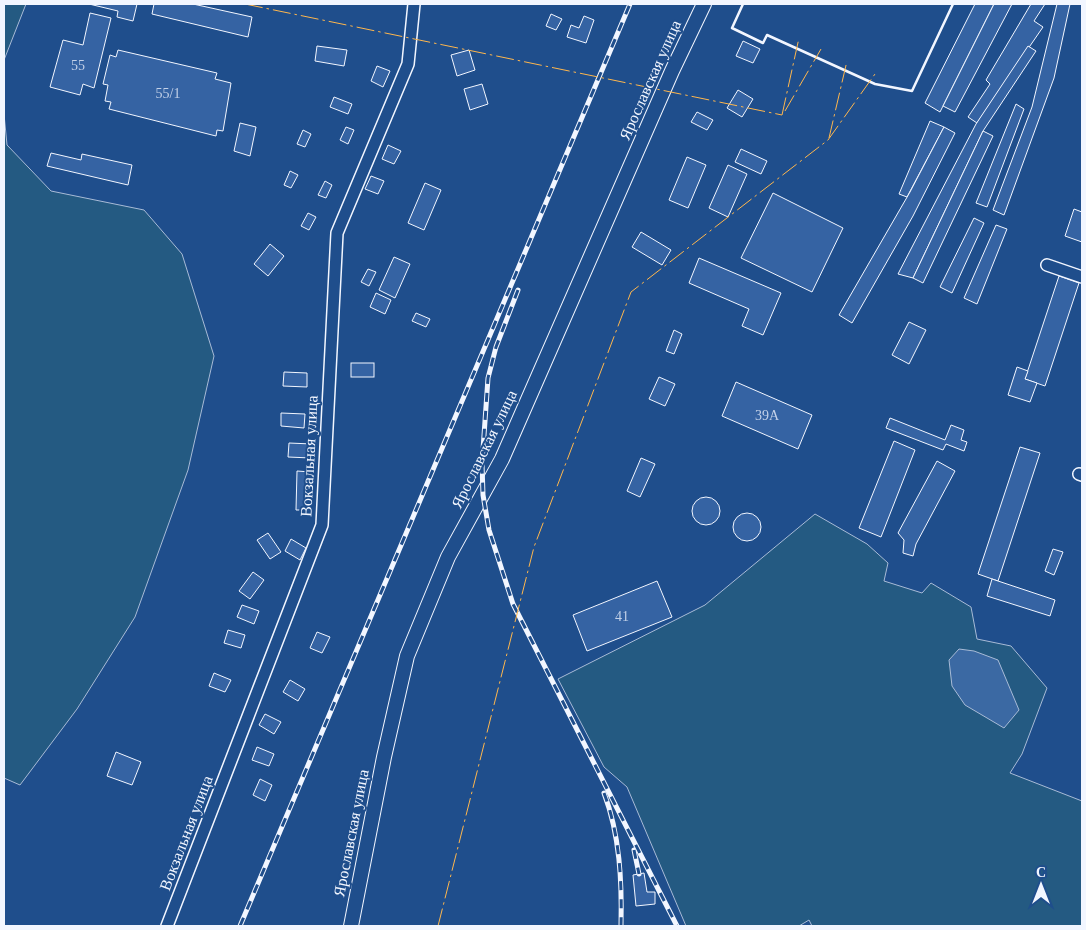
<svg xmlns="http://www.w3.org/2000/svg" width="1086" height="930" viewBox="0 0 1086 930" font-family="Georgia,serif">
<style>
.green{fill:#245a82;stroke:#a8bbd7}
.water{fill:#3b69a3;stroke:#a8bbd7}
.building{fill:#3563a3;stroke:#f2f6ff}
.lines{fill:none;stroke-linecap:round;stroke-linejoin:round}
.minor-casing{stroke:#f2f6ff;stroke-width:14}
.major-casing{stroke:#f2f6ff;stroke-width:16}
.minor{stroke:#1f4e8c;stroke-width:11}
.major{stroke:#1f4e8c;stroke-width:14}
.rail-casing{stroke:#f2f6ff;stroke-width:5}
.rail{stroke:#1f4e8c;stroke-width:3;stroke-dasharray:9;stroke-linecap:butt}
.wall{stroke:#f2f6ff;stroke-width:2.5}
.power{stroke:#ffb74d;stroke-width:1;stroke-dasharray:18 4 2.5 4;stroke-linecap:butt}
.labels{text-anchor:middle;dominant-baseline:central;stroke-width:4;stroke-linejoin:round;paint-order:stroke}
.number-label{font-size:14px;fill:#c3d1e8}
.street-label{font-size:16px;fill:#f2f6ff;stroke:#1f4e8c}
</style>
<rect width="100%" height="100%" fill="#1f4e8c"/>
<g class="green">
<polygon points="4,4 26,4 4,60"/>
<polygon points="4,114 7,145 51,191 144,210 182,254 214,356 188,470 135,617 77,709 20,785 4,778"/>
<polygon points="815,514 867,544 888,563 884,581 922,593 931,583 971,607 977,639 1011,646 1047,688 1022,754 1010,773 1082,801 1082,926 812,926 809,920 799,926 686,926 627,787 604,767 558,679 705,605"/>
</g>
<polygon class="water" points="959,649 974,651 998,660 1019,710 1004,728 965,705 952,686 949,660"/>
<g class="building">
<polygon points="89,4 137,4 133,21 117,17 118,11"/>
<polygon points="154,4 193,4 252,17 248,37 152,14"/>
<polygon points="975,4 994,4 940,112 925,103"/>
<polygon points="994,4 1012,4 955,112 943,106"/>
<polygon points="1031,4 1045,4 1034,21 1043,27 977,123 968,117 990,84 986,80"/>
<polygon points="1057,4 1070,4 1054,78 1004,215 993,210 1032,107"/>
<polygon points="90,13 111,18 94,88 83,84 80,95 50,87 63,40 83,45"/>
<polygon points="551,14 562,19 556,30 546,26"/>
<polygon points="584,16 594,20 586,43 567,37 571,25 579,28"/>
<polygon points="743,41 760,49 753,63 736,56"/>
<polygon points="317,46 347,50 344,66 315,61"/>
<polygon points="1028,46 1036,51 983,131 913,278 898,274 976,124"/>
<polygon points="118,50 217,73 215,79 231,83 223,131 217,130 216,136 109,109 111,102 105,101 108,85 103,84 110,55 116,57"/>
<polygon points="469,50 475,70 457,76 451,55"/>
<polygon points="377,66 390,71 383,87 371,81"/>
<polygon points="482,84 488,104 470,110 464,89"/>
<polygon points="738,90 753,99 742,117 727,108"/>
<polygon points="334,97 352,104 348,114 330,107"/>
<polygon points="1016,104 1024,109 987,207 976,203"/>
<polygon points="697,112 713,120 707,130 691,122"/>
<polygon points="930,121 944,127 907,197 899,194"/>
<polygon points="240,123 256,127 250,156 234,151"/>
<polygon points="346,127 354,130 348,144 340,140"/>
<polygon points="944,127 955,133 913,216 852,323 839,315 910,192"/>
<polygon points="303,130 311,134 305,147 297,144"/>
<polygon points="983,131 993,136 923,283 913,278"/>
<polygon points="388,145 401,151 394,164 382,159"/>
<polygon points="741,149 767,161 761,174 735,162"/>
<polygon points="51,153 81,160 82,154 132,165 128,185 47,166"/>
<polygon points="687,157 706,165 688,208 669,200"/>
<polygon points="728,165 747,174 728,217 709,208"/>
<polygon points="290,171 298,175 291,188 284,185"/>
<polygon points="371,176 384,181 378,194 365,189"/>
<polygon points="325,181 332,185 326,198 318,195"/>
<polygon points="425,183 441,190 424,230 408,223"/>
<polygon points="773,193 843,228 812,292 741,258"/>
<polygon points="1074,209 1082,212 1082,242 1065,236"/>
<polygon points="308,213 316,217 309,230 301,226"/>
<polygon points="974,218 984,223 952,293 940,287"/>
<polygon points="996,225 1007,229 977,304 964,298"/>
<polygon points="641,232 671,250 662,265 632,247"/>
<polygon points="270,244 284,256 268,276 254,264"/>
<polygon points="394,257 410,264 395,298 379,290"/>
<polygon points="699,258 781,293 763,335 742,326 749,309 689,283"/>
<polygon points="368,269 376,272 369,286 361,282"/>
<polygon points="1059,276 1079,283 1045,386 1025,379"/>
<polygon points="376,293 391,300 385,314 370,307"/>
<polygon points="416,313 430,319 426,327 412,321"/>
<polygon points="909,322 926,330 909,364 892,355"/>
<polygon points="674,330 682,334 674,354 666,351"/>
<rect x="351" y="363" width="23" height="14"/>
<polygon points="1017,367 1028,371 1025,379 1037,383 1030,402 1008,395"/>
<polygon points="284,372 307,373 307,387 283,386"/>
<polygon points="659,377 675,384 665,406 649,399"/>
<polygon points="736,382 812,415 798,449 722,416"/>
<polygon points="281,413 305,414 304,428 281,426"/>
<polygon points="890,418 945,440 951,425 964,430 961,440 967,442 964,451 946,444 943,450 886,428"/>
<polygon points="894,441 915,450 881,537 859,528"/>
<polygon points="289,443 312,444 311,458 288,457"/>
<polygon points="1020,447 1040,453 998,581 978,574"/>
<polygon points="641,458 655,464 640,497 627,491"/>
<polygon points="937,461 955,471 916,544 913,556 903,553 904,540 898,533"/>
<polygon points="297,471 311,472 310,510 296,510"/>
<circle cx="706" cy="511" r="14"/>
<circle cx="747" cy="527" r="14"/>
<polygon points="268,533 281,552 270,559 257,540"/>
<polygon points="291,539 306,548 300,560 285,551"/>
<polygon points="1053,549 1063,552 1054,575 1045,571"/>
<polygon points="253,572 264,580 250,599 239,591"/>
<polygon points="992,579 1055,600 1050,616 987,596"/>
<polygon points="657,581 672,617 587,651 573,615"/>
<polygon points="242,605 259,611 254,624 237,617"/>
<polygon points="228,630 245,635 241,648 224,643"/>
<polygon points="317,632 330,637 322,653 310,648"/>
<polygon points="214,673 231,680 225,692 209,686"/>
<polygon points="290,680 305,689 298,701 283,692"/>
<polygon points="265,714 281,722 274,734 259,725"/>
<polygon points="257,747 274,754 269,766 252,760"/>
<polygon points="116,752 141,762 132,785 107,776"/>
<polygon points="260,779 272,785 265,801 253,795"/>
<polygon points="644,873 647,892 655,892 655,904 636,906 633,875"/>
</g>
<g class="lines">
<g class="minor-casing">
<g id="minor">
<polyline points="1047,265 1082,277"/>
<polyline points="1079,474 1082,475"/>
<polyline points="167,926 322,525 337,233 408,64 414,4"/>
</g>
</g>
<g class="major-casing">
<polyline id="major" points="351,926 384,757 407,656 448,557 502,459 672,71 704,4"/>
</g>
<use href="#minor" class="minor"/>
<use href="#major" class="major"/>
<g class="rail-casing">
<g id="rail">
<polyline points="518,290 496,347 488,378 482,464 483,495 489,530 513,604 677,926"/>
<path d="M604 793C620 835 622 882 621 926"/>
<polyline points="634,850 639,874"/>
<polyline points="240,926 630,4"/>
</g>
</g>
<use href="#rail" class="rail"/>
<polyline class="wall" points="743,4 732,28 763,43 767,35 875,84 912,91 953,4"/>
<g class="power">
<polyline points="245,4 782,115"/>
<polyline points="785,111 821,49"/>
<polyline points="782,115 799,38"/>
<polyline points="829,138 847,61"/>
<polyline points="438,926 534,547 631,292 828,140 875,74"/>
</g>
</g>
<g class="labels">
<g class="number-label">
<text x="78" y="65">55</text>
<text x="168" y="93">55/1</text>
<text x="767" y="415">39А</text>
<text x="622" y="616">41</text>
</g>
<g class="street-label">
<text transform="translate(650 80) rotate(-66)">Ярославская улица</text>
<text transform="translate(484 449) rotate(-64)">Ярославская улица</text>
<text transform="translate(309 456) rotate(-87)">Вокзальная улица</text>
<text transform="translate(186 833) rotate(-69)">Вокзальная улица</text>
<text transform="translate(351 833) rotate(-79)">Ярославская улица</text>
</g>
</g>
<rect width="1086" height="930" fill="none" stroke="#f2f6ff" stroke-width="10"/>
<g transform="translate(1041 885)" stroke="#1f4e8c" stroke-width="4" paint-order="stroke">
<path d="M0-4L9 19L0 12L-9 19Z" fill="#f2f6ff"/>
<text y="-8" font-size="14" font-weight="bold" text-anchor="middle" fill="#f2f6ff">С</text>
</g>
</svg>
